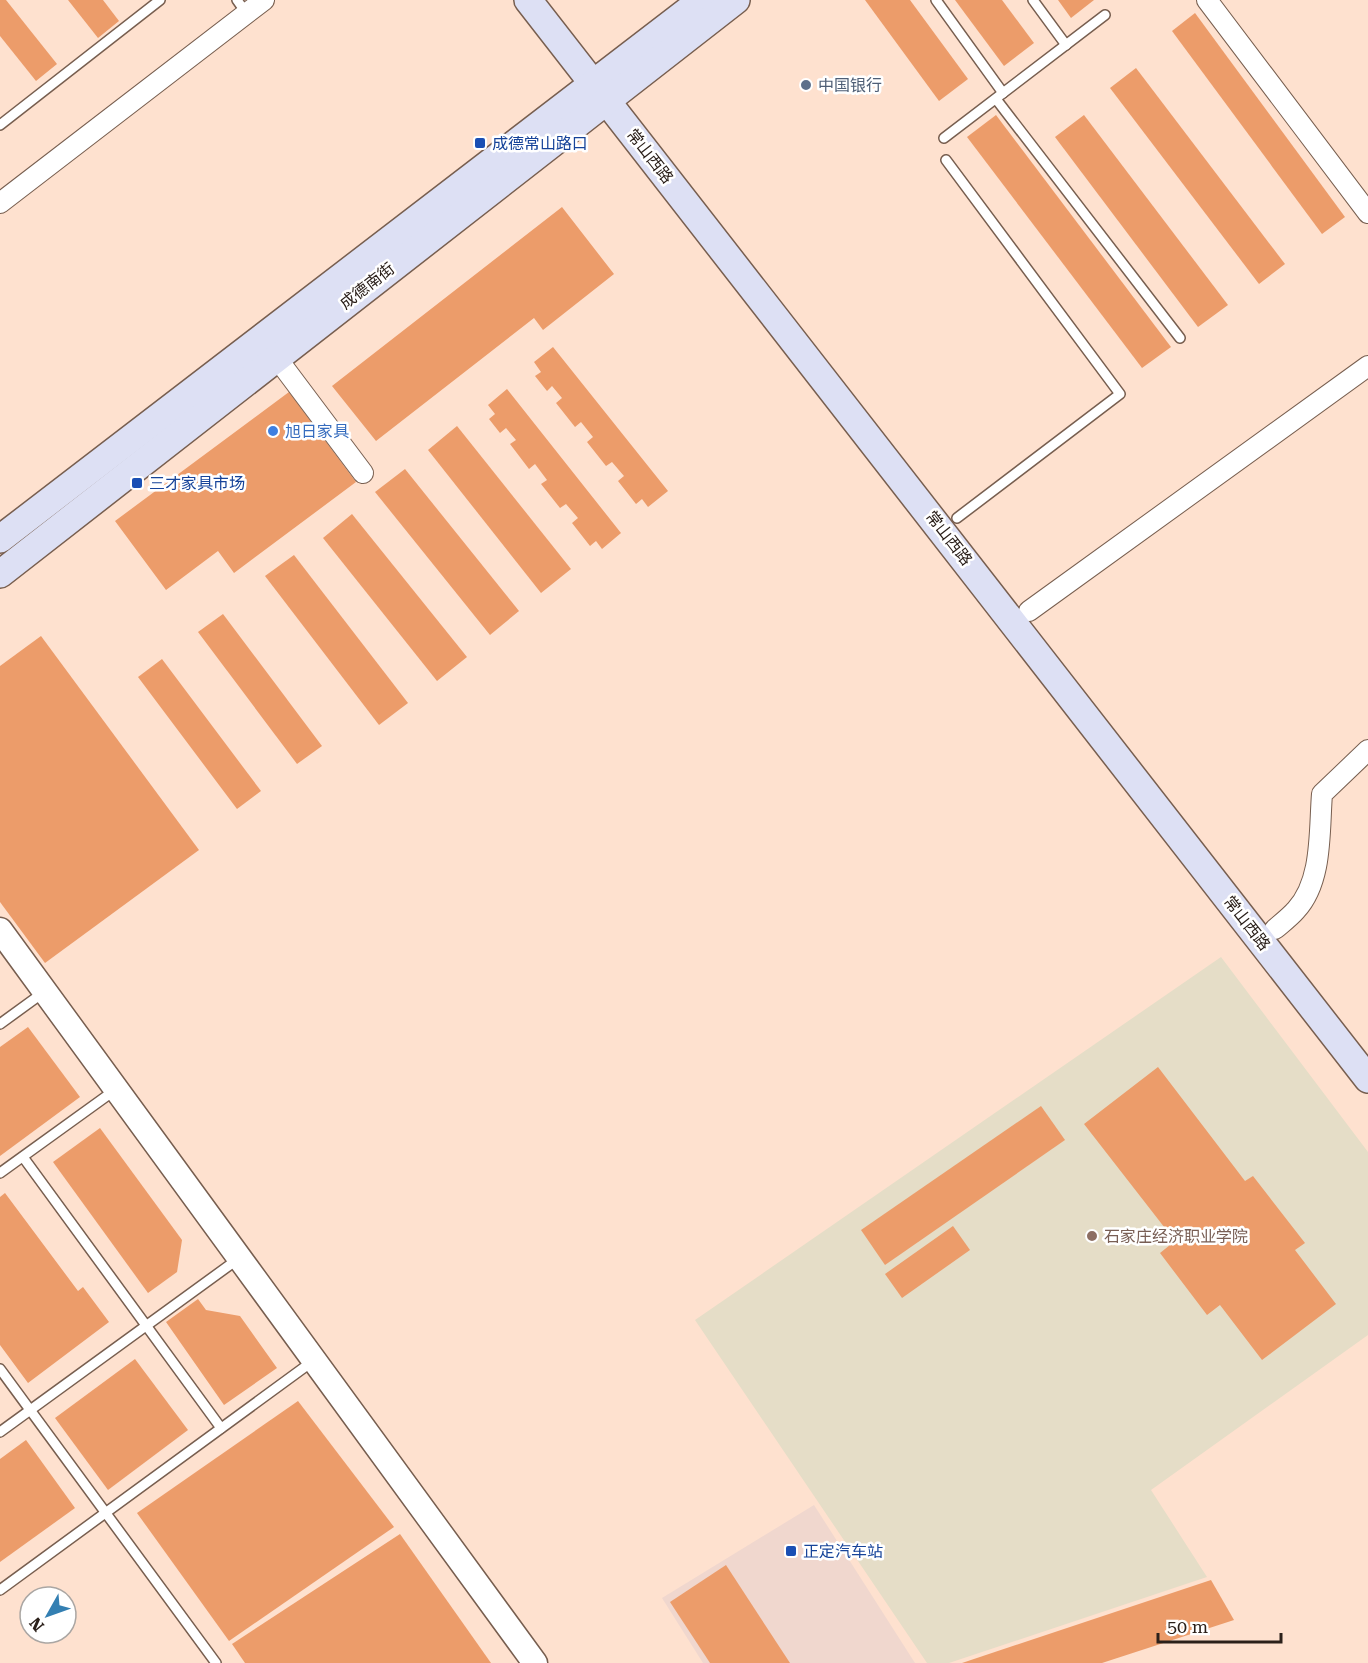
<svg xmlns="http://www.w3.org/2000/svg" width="1368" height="1663" viewBox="0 0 1368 1663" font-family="'Roboto Serif','Noto Sans SC',serif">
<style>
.commercial{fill:#f0d7ce}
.education{fill:#e5ddc7}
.building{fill:#ec9c6a}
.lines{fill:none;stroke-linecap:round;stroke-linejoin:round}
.service-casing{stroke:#775e4f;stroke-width:12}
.minor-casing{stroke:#775e4f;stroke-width:22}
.tertiary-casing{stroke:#775e4f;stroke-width:27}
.secondary-casing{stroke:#775e4f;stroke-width:30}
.service{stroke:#fff;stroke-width:9}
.minor{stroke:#fff;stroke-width:20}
.tertiary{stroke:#fff;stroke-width:24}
.secondary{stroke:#dde0f4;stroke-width:27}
.service-dot{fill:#5c6f8a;stroke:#fff;stroke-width:2}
.transit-dot{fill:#1a4fb4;stroke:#fff;stroke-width:2}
.shop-dot{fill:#3f7fe0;stroke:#fff;stroke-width:2}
.education-dot{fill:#8d6e63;stroke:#fff;stroke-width:2}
.labels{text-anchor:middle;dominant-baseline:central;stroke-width:5;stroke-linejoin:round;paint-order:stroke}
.service-label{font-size:16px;fill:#4e5e75;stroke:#fff;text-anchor:start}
.transit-label{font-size:16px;fill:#164399;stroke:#fff;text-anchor:start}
.street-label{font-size:16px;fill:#2b201a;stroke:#fff}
.shop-label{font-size:16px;fill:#366cbe;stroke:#fff;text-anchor:start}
.education-label{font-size:16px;fill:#785e54;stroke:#fff;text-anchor:start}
</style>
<rect width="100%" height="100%" fill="#fee1cf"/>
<polygon class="commercial" points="814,1505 915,1663 703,1663 662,1598"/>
<polygon class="education" points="1221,957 1368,1152 1368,1335 1151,1490 1207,1577 949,1663 927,1663 695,1320"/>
<g class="building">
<polygon points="0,0 6,0 57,64 36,81 0,36"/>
<polygon points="68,0 103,0 119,21 98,38"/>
<polygon points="865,0 910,0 968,79 939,101"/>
<polygon points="955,0 1002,0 1034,43 1004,66"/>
<polygon points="1058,0 1094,0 1071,18"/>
<polygon points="1195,13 1345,217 1322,234 1172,31"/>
<polygon points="1136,68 1285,264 1259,284 1110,88"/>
<polygon points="996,115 1171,347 1142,368 967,137"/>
<polygon points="1084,115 1228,305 1198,327 1055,137"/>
<polygon points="562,207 614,274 543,330 534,318 376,441 332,386"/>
<polygon points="553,347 668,491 648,507 642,499 636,504 618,481 624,476 612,462 606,466 587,442 593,437 581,422 575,427 556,403 562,398 552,386 547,391 535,376 541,372 534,362"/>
<polygon points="507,389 621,533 602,549 596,541 590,546 572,523 578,518 566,504 560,508 541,484 547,480 535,464 529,469 510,444 516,440 506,428 500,433 489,419 495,414 488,405"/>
<polygon points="289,392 356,482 234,573 218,551 166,590 115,521"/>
<polygon points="457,426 571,569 541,593 428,450"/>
<polygon points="405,469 519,611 490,635 375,492"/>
<polygon points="352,514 467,657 437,681 323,538"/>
<polygon points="294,555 408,703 379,725 265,576"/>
<polygon points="223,614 322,746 297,764 198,632"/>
<polygon points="41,636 199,850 45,963 0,902 0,666"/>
<polygon points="162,659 261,791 237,809 138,677"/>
<polygon points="28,1027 80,1097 0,1156 0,1047"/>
<polygon points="1158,1067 1245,1181 1253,1176 1305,1243 1295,1250 1336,1304 1262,1360 1220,1305 1207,1315 1160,1253 1175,1241 1084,1124"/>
<polygon points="1041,1106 1065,1140 885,1265 861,1230"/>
<polygon points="100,1128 182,1240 177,1272 148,1293 53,1162"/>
<polygon points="5,1193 78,1291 83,1287 109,1322 28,1383 0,1345 0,1197"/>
<polygon points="953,1226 970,1250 902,1298 885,1274"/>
<polygon points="198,1299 206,1310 240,1316 277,1368 224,1405 166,1322"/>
<polygon points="135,1359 188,1430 108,1490 55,1418"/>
<polygon points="298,1401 394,1527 229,1641 137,1513"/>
<polygon points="26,1440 75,1508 0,1562 0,1459"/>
<polygon points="400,1534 491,1663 245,1663 232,1644"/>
<polygon points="726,1565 790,1663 710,1663 670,1602"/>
<polygon points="1211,1580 1234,1620 1102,1663 962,1663"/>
</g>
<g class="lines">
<g class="service-casing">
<g id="service">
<polyline points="237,0 247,14"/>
<polyline points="936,0 1003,93"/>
<polyline points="1033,0 1066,45"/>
<polyline points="996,99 1180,338"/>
<polyline points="0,125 160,0"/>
<polyline points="944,138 1105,15"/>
<polyline points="946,160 1120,394 957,518"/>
<polyline points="0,1024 44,992"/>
<polyline points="23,1157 221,1428"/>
<polyline points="0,1173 115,1090"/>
<polyline points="0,1369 216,1663"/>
<polyline points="0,1432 238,1259"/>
<polyline points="0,1590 313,1361"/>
</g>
</g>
<g class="minor-casing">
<g id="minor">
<polyline points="1207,0 1368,213"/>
<polyline points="0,203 264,0"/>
<polyline points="276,357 363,473"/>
<polyline points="1029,611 1368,366"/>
<path d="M1275 929C1282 923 1290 917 1296 910 1323 881 1319 830 1322 794L1368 750"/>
</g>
</g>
<g class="tertiary-casing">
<polyline id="tertiary" points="0,930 535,1663"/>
</g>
<g class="secondary-casing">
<g id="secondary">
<polyline points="528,0 1368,1079"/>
<polyline points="0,539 702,0"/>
<polyline points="0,574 736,0"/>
</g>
</g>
<use href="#service" class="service"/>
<use href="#minor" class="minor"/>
<use href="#tertiary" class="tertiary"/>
<use href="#secondary" class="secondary"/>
</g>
<circle class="service-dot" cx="806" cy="85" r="6"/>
<g class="transit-dot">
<rect x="474" y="137" width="12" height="12" rx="3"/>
<rect x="131" y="477" width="12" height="12" rx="3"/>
<rect x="785" y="1545" width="12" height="12" rx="3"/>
</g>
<circle class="shop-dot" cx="273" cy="431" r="6"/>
<circle class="education-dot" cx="1092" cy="1236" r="6"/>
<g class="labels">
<g class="service-label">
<text x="818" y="85">中国银行</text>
</g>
<g class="transit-label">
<text x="492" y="143">成德常山路口</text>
<text x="149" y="483">三才家具市场</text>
<text x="803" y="1551">正定汽车站</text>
</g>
<g class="street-label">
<text transform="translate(650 156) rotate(52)">常山西路</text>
<text transform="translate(367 286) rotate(-38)">成德南街</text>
<text transform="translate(949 538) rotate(52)">常山西路</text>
<text transform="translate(1247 923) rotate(52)">常山西路</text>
</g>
<g class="shop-label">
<text x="285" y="431">旭日家具</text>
</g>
<g class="education-label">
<text x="1104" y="1236">石家庄经济职业学院</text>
</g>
</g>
<g transform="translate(48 1615) rotate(230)"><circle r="28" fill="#ffffff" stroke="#aaa6a3" stroke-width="1.5"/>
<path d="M0-4.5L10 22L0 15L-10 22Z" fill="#337fb2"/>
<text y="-9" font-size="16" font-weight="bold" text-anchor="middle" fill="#2b201a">N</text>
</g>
<path d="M1158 1633v9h123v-9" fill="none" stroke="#2b201a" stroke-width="3"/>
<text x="1167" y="1633" font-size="18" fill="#2b201a" stroke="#ffffff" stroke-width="4.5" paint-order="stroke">50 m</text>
</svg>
